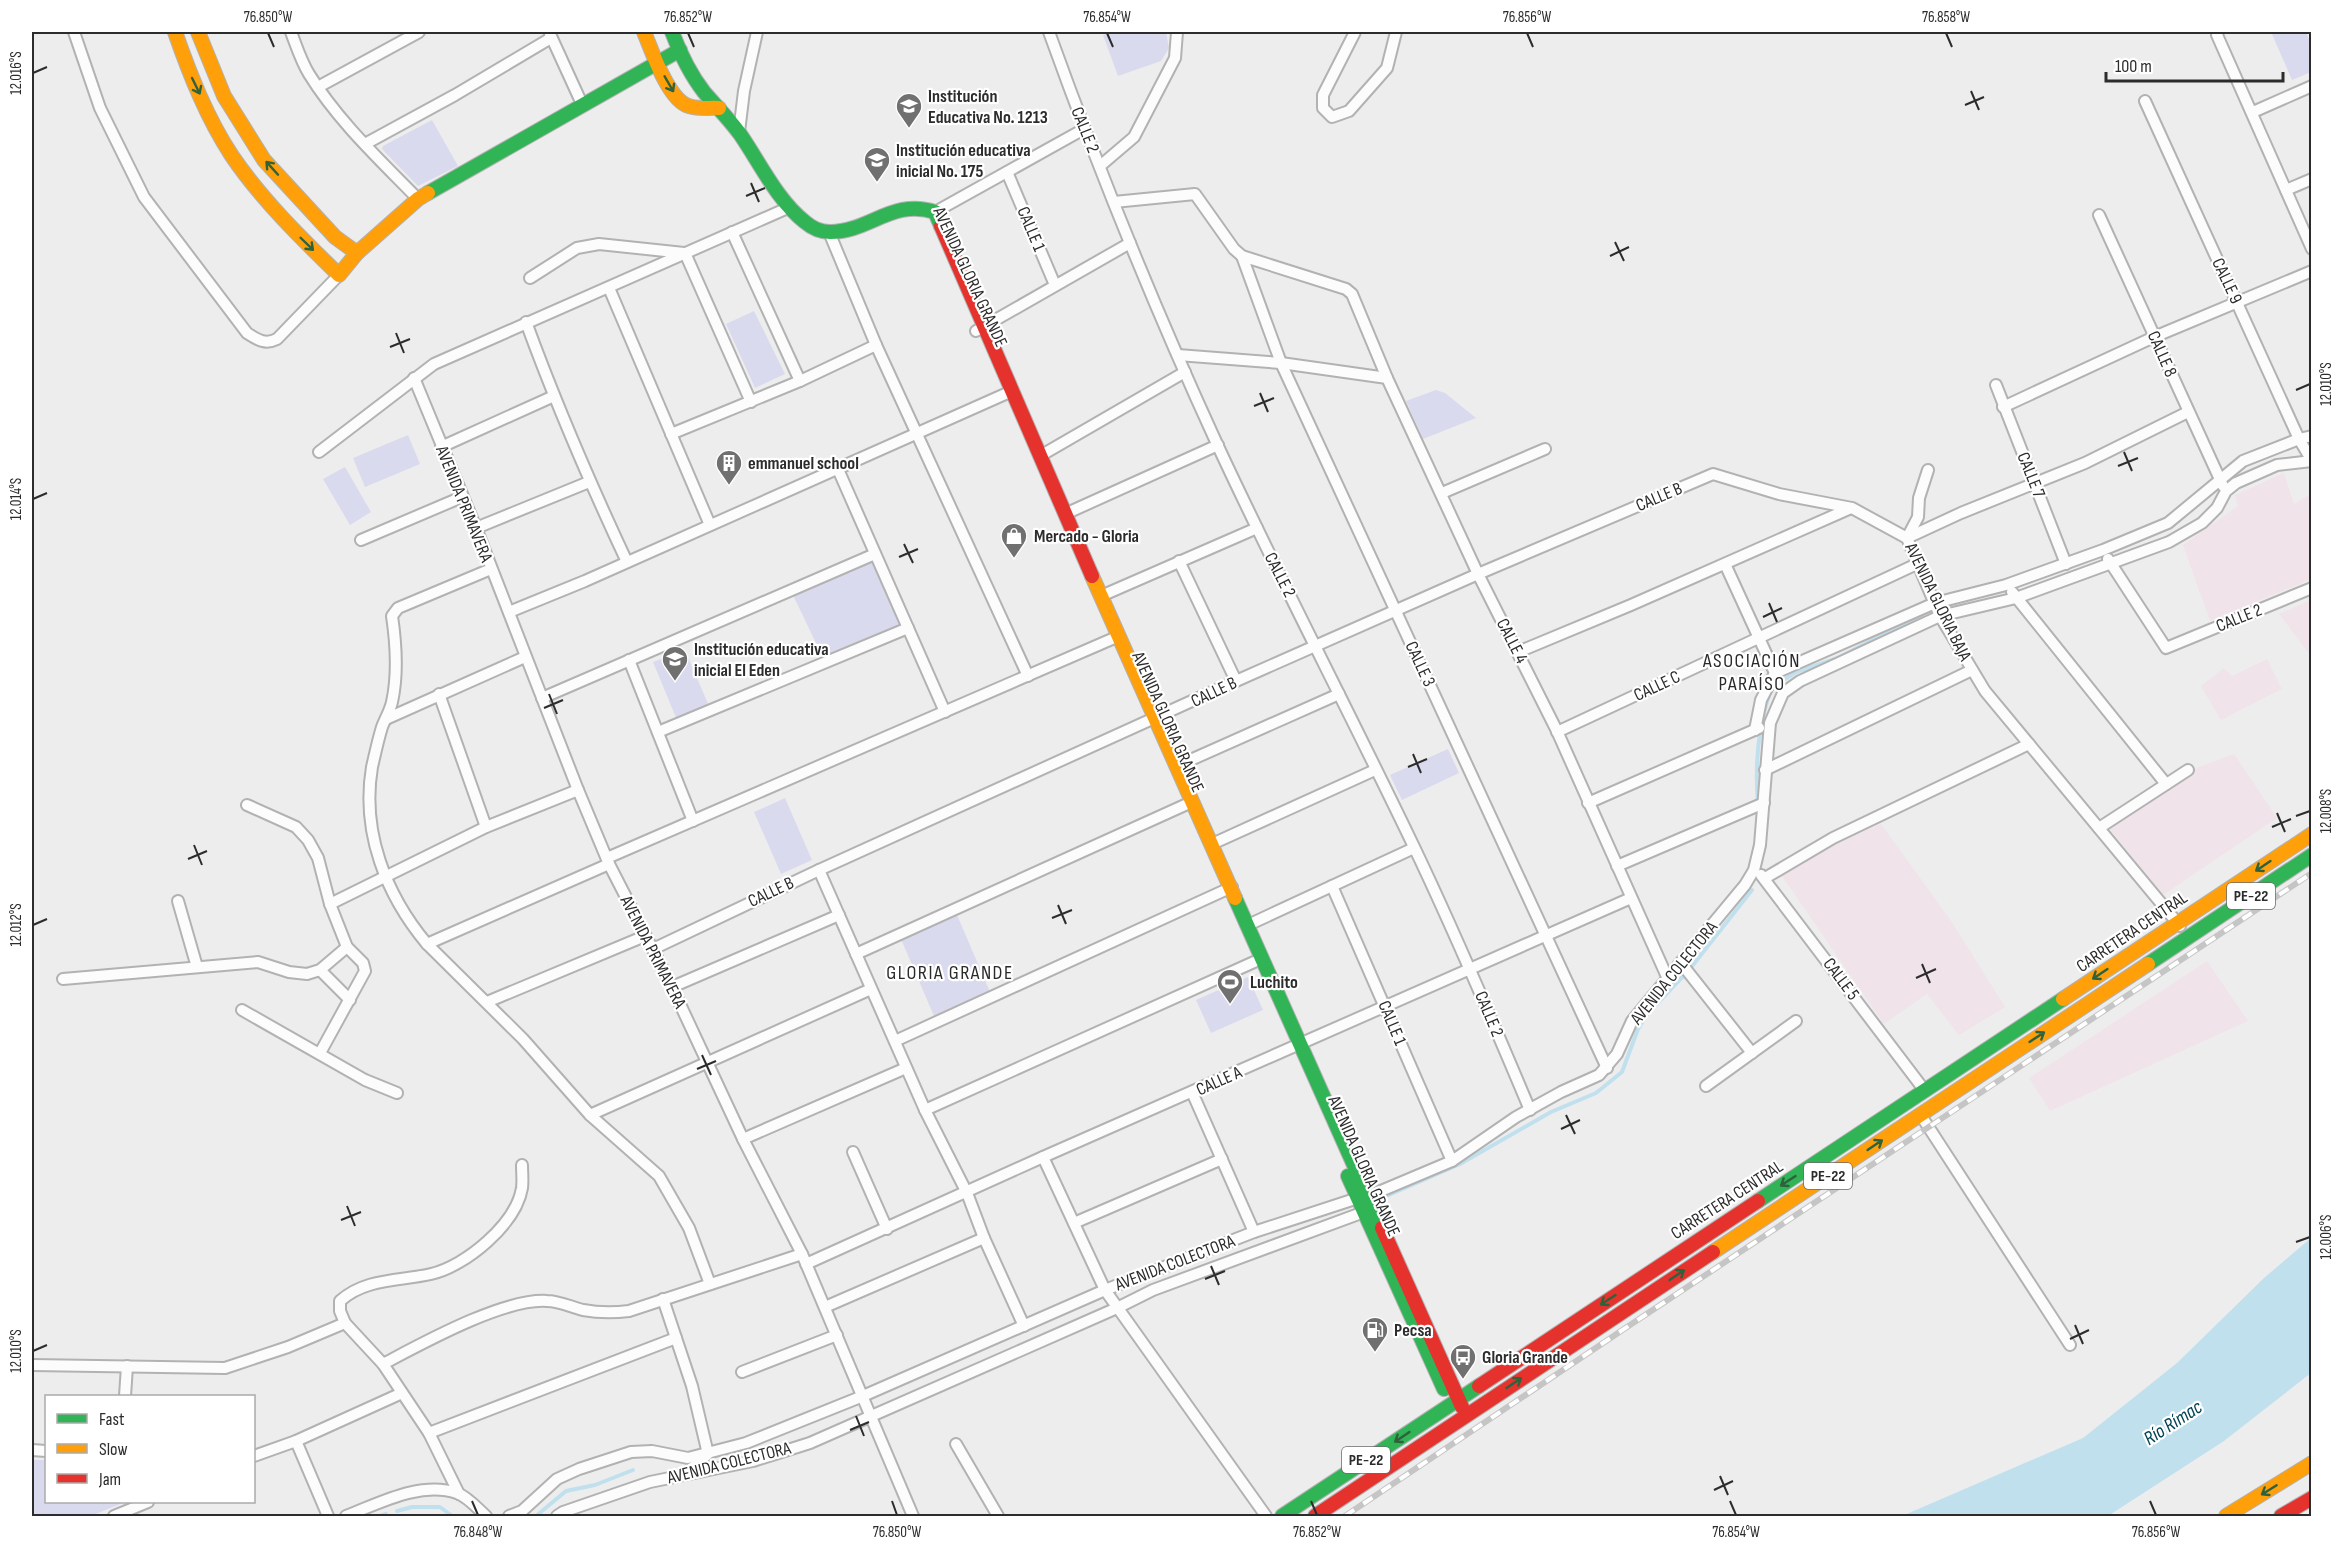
<svg xmlns="http://www.w3.org/2000/svg" width="2343" height="1548" viewBox="0 0 2343 1548" font-family="'Sofia Sans Condensed',sans-serif">
<style>
.industrial{fill:#f0e3ea}
.green{fill:#dadaee}
.water{fill:#c1e0ee}
.lines{fill:none;stroke-linecap:round;stroke-linejoin:round}
.stream{stroke:#c1e0ee;stroke-width:4}
.street-casing{stroke:#b2b2b3;stroke-width:14}
.fast-casing{stroke:#b2b2b3;stroke-width:16}
.slow-casing{stroke:#b2b2b3;stroke-width:16}
.jam-casing{stroke:#b2b2b3;stroke-width:16}
.street{stroke:#fcfcfc;stroke-width:10}
.fast{stroke:#30b455;stroke-width:14}
.slow{stroke:#ff9f0a;stroke-width:14}
.jam{stroke:#e5322d;stroke-width:14}
.rail-casing{stroke:#c5c5c5;stroke-width:6}
.rail{stroke:#fff;stroke-width:4;stroke-dasharray:11;stroke-linecap:butt}
.oneway{stroke:#2e623d}
.ticks{fill:none;stroke:#2c2c2d;stroke-width:2}
.labels{text-anchor:middle;dominant-baseline:central;stroke-width:4.5;stroke-linejoin:round;paint-order:stroke}
.shield{fill:#fff;stroke:#6b6b6c;stroke-width:1.5}
.shield-label{font-size:16px;font-weight:bold;fill:#2c2c2d}
.poi-label{font-size:18px;font-weight:bold;fill:#2c2c2d;stroke:#fff;text-anchor:start}
.street-label{font-size:18px;fill:#2c2c2d;stroke:#fff}
.neighbourhood-label{font-size:20px;letter-spacing:1.5px;fill:#2a2a2b;stroke:#fff}
.water-label{font-size:20px;font-style:italic;fill:#024356;stroke:#fff}
.neatline{fill:none;stroke:#2c2c2d;stroke-width:2}
.ticks-label{font-size:15px;text-anchor:middle;fill:#2c2c2d}
</style>
<rect width="100%" height="100%" fill="#ededee"/>
<g class="industrial">
<polygon points="2284,473 2294,504 2311,494 2311,579 2210,621 2183,545 2238,506 2235,495"/>
<polygon points="2311,600 2311,656 2279,614"/>
<polygon points="2267,659 2282,689 2221,720 2201,686 2224,668 2232,676"/>
<polygon points="2234,754 2277,818 2163,895 2106,825 2199,767"/>
<polygon points="1881,824 1951,921 2005,1007 1959,1035 1927,994 1884,1024 1778,870"/>
<polygon points="2207,961 2248,1021 2050,1111 2029,1078"/>
</g>
<g class="green">
<polygon points="1115,32 1166,32 1169,48 1161,61 1118,76 1103,35"/>
<polygon points="2271,32 2306,32 2311,44 2311,72 2292,80"/>
<polygon points="432,120 458,166 418,186 382,149 383,146"/>
<polygon points="754,311 785,374 755,388 726,324"/>
<polygon points="1436,390 1445,393 1476,418 1423,439 1406,401"/>
<polygon points="408,435 420,464 365,487 353,458"/>
<polygon points="345,467 371,512 350,525 323,479"/>
<polygon points="876,561 904,626 824,660 793,595"/>
<polygon points="685,650 709,706 677,720 653,662"/>
<polygon points="1448,749 1459,773 1402,800 1390,775"/>
<polygon points="785,798 812,860 781,874 754,812"/>
<polygon points="957,915 990,992 934,1016 901,939"/>
<polygon points="1248,977 1263,1010 1211,1033 1196,1000"/>
<polygon points="32,1460 46,1460 46,1502 125,1502 91,1516 32,1516"/>
</g>
<polygon class="water" points="2311,1238 2311,1373 2224,1441 2108,1516 1902,1516 2083,1438 2177,1363 2264,1278"/>
<g class="lines">
<g class="stream">
<polyline points="1771,688 1796,672 1838,658 1889,631 1922,617"/>
<path d="M1758 804C1755 769 1758 729 1769 695"/>
<polyline points="1375,1201 1460,1164 1551,1112 1596,1093 1622,1072 1638,1029 1648,1013 1689,970 1752,890"/>
<polyline points="397,1511 412,1507 440,1507 452,1516"/>
<polyline points="380,1516 386,1514"/>
<polyline points="536,1516 566,1491 595,1485 633,1470"/>
</g>
<g class="street-casing">
<g id="street">
<path d="M74 32 100 108 144 197 247 333C258 340 265 345 277 339L339 275"/>
<path d="M291 32C296 45 301 61 309 74 338 121 379 159 418 199"/>
<path d="M1049 32C1099 171 1155 309 1217 444 1280 580 1350 713 1415 849 1456 935 1493 1022 1530 1110"/>
<polyline points="1355,32 1323,95 1323,108 1332,117 1349,111 1387,68 1396,32"/>
<polyline points="2218,32 2217,35 2312,249"/>
<polyline points="550,34 582,104"/>
<polyline points="318,87 419,32"/>
<polyline points="2145,101 2299,439 2312,461"/>
<polyline points="2253,112 2312,86"/>
<polyline points="739,132 744,91 757,32"/>
<polyline points="365,144 455,95 551,38"/>
<polyline points="1100,166 1134,137 1175,58 1177,32"/>
<polyline points="1007,172 1055,285"/>
<polyline points="2286,190 2312,179"/>
<polyline points="1114,202 1195,194 1234,249 1242,256 1346,289 1352,294 1387,378 1478,574 1557,731 1668,979"/>
<polyline points="935,212 1084,129"/>
<polyline points="2099,215 2223,486"/>
<polyline points="732,232 800,381"/>
<polyline points="829,232 876,345 1028,676"/>
<polyline points="685,253 751,402"/>
<polyline points="1242,256 1281,363 1607,1068"/>
<polyline points="530,278 577,248 599,244 684,253"/>
<polyline points="609,288 710,525"/>
<path d="M526 322C556 404 590 483 627 562"/>
<polyline points="976,331 1130,243"/>
<polyline points="1178,355 1281,363 1387,378"/>
<polyline points="414,378 476,528 578,790 609,864 672,987 743,1139 802,1254 913,1516"/>
<polyline points="1996,385 2066,564"/>
<polyline points="2003,407 2154,337 2312,271"/>
<polyline points="671,434 800,381 876,345"/>
<polyline points="441,447 554,396"/>
<polyline points="319,452 434,364 790,207"/>
<polyline points="1040,456 1185,372"/>
<polyline points="837,467 945,712"/>
<polyline points="1442,493 1545,449"/>
<polyline points="1065,514 1218,445"/>
<polyline points="476,528 589,482"/>
<polyline points="1907,538 1961,513 2085,463 2188,412"/>
<polyline points="1907,538 1918,517 1919,498 1928,470"/>
<polyline points="361,540 462,497"/>
<polyline points="2108,559 2166,648 2312,588"/>
<polyline points="1179,561 1236,681"/>
<polyline points="1725,564 1775,673"/>
<path d="M491 569 398 608 392 616C396 643 398 675 392 702 390 711 385 719 382 727 378 740 375 754 372 767 361 832 386 895 427 944L523 1039 590 1115 659 1176 689 1228 710 1284"/>
<polyline points="2012,592 2166,784"/>
<polyline points="1101,596 1257,528"/>
<polyline points="509,612 585,581 1012,391"/>
<polyline points="1518,652 1631,605 1851,508"/>
<polyline points="629,660 693,821"/>
<polyline points="439,694 486,827"/>
<polyline points="542,698 875,554"/>
<polyline points="386,719 525,657"/>
<polyline points="1755,730 1761,700 1775,673 1935,603 2006,585 2103,550 2168,523 2243,461 2299,439 2312,436"/>
<polyline points="658,732 908,628"/>
<polyline points="1557,732 1919,563"/>
<polyline points="1177,766 1339,694"/>
<polyline points="1765,770 1972,670"/>
<polyline points="1588,803 1759,728"/>
<polyline points="247,805 296,827 308,840 318,858 330,904 347,947 363,963 365,971 320,1053"/>
<polyline points="2099,828 2188,770"/>
<polyline points="1212,844 1375,770"/>
<polyline points="607,858 1119,636"/>
<polyline points="1617,866 1764,803"/>
<polyline points="819,870 925,1110 967,1193 984,1238 1024,1326"/>
<polyline points="1761,875 1925,1091"/>
<polyline points="1765,878 1833,838 2029,744"/>
<polyline points="1332,886 1452,1161"/>
<polyline points="178,901 197,967"/>
<polyline points="330,904 486,827 578,790"/>
<polyline points="1248,925 1414,848"/>
<polyline points="427,944 609,864"/>
<polyline points="653,949 819,870 1236,681 1478,574 1713,474 1779,494 1852,508 1907,538 1940,616 1985,691 2180,926"/>
<polyline points="856,954 1185,805"/>
<polyline points="1681,963 1752,1053"/>
<polyline points="320,970 350,1000"/>
<polyline points="63,979 258,962 289,972 307,974 320,970 347,947"/>
<polyline points="672,987 839,915"/>
<polyline points="487,1002 645,936"/>
<polyline points="242,1010 365,1080 397,1093"/>
<polyline points="895,1041 1232,887"/>
<polyline points="1706,1086 1796,1021"/>
<polyline points="1192,1092 1254,1232"/>
<polyline points="925,1110 1254,962"/>
<polyline points="1920,1114 2070,1345"/>
<polyline points="590,1115 871,989"/>
<polyline points="743,1139 906,1068"/>
<polyline points="853,1152 887,1229"/>
<polyline points="1043,1157 1105,1290 1266,1516"/>
<polyline points="1074,1223 1222,1159"/>
<polyline points="806,1264 1043,1157 1631,898"/>
<polyline points="663,1299 692,1386 708,1454 685,1474"/>
<polyline points="825,1307 984,1238"/>
<path d="M383 1364C423 1343 504 1298 547 1301 559 1301 571 1307 583 1310 599 1313 613 1313 629 1311L802 1254"/>
<polyline points="32,1365 225,1368 288,1347 345,1323"/>
<polyline points="742,1372 837,1335"/>
<polyline points="125,1396 127,1366"/>
<polyline points="429,1433 676,1338"/>
<polyline points="296,1441 328,1516"/>
<polyline points="956,1444 998,1516"/>
<polyline points="32,1450 46,1451"/>
<polyline points="254,1456 296,1441 402,1393"/>
<path d="M459 1494 429 1433 383 1364 345 1323 340 1311V1301C365 1278 401 1281 431 1274 466 1266 516 1224 522 1188 523 1181 522 1172 522 1165"/>
<polyline points="114,1516 148,1502"/>
<path d="M346 1516C380 1503 420 1481 457 1493 468 1497 478 1509 486 1516"/>
<polyline points="509,1516 522,1511 557,1479 579,1469 631,1452 652,1451 688,1458 746,1443 863,1396 1105,1290 1254,1232 1358,1198 1369,1196 1452,1161 1516,1117 1561,1092 1599,1075 1617,1054 1632,1021 1745,885 1754,870 1760,845 1770,723 1783,693 1800,681 1940,616 2016,598 2169,542 2202,523 2217,508 2226,491 2236,483 2277,465 2312,461"/>
<polyline points="557,1516 563,1512 650,1482 753,1461 810,1443 1117,1308 1153,1290 1364,1212"/>
</g>
</g>
<g class="fast-casing">
<g id="fast">
<path d="M672 32C680 53 690 74 704 92 716 106 729 119 740 134 760 163 777 200 805 222 812 228 821 232 830 232 869 232 893 198 935 212L941 226"/>
<polyline points="428,193 680,50"/>
<polyline points="1235,898 1382,1228"/>
<polyline points="2148,964 2312,855"/>
<polyline points="1348,1176 1444,1389"/>
<polyline points="1758,1201 2063,999"/>
<polyline points="1282,1516 1479,1386"/>
</g>
</g>
<g class="slow-casing">
<g id="slow">
<path d="M175 32C190 75 207 118 232 156 262 200 301 238 339 275L357 253 418 199 428 193"/>
<polyline points="198,32 224,96 264,160 335,237 357,253"/>
<path d="M644 32C652 51 667 96 686 105 696 110 709 107 719 108"/>
<polyline points="1092,576 1235,898"/>
<polyline points="2063,999 2312,834"/>
<polyline points="1713,1252 2148,964"/>
<polyline points="2226,1516 2312,1463"/>
</g>
</g>
<g class="jam-casing">
<g id="jam">
<polyline points="941,226 1092,576"/>
<polyline points="1382,1228 1462,1407"/>
<polyline points="1479,1386 1758,1201"/>
<polyline points="1315,1516 1713,1252"/>
<polyline points="2281,1516 2312,1498"/>
</g>
</g>
<use href="#street" class="street"/>
<use href="#fast" class="fast"/>
<use href="#slow" class="slow"/>
<use href="#jam" class="jam"/>
<g class="rail-casing">
<polyline id="rail" points="1345,1516 1621,1331 2312,873"/>
</g>
<use href="#rail" class="rail"/>
</g>
<defs><path id="oneway-shaft" d="M-6 0H5M1.5-3L5.5 0L1.5 3" fill="none" stroke-width="1.6" stroke-linecap="round" stroke-linejoin="round" transform="scale(1.5)"/></defs>
<g class="oneway">
<use href="#oneway-shaft" transform="translate(669 84) rotate(60)"/>
<use href="#oneway-shaft" transform="translate(196 86) rotate(64)"/>
<use href="#oneway-shaft" transform="translate(272 168) rotate(-132)"/>
<use href="#oneway-shaft" transform="translate(307 244) rotate(44)"/>
<use href="#oneway-shaft" transform="translate(2263 866) rotate(146)"/>
<use href="#oneway-shaft" transform="translate(2100 974) rotate(146)"/>
<use href="#oneway-shaft" transform="translate(2037 1037) rotate(-33)"/>
<use href="#oneway-shaft" transform="translate(1875 1145) rotate(-34)"/>
<use href="#oneway-shaft" transform="translate(1788 1181) rotate(147)"/>
<use href="#oneway-shaft" transform="translate(1677 1275) rotate(-34)"/>
<use href="#oneway-shaft" transform="translate(1608 1300) rotate(147)"/>
<use href="#oneway-shaft" transform="translate(1514 1383) rotate(-34)"/>
<use href="#oneway-shaft" transform="translate(1402 1437) rotate(146)"/>
<use href="#oneway-shaft" transform="translate(2269 1490) rotate(148)"/>
</g>
<path class="ticks" d="M268 33 274 47M688 33 694 47M1107 33 1113 47M1527 33 1533 47M1946 33 1952 47M33 73 47 67M1971 91 1979 110M1965 105 1984 97M751 183 759 202M746 196 765 188M1615 242 1624 261M1610 256 1629 247M396 333 404 353M390 347 410 339M2296 390 2310 384M1260 393 1268 412M1254 406 1274 398M2124 452 2132 471M2118 466 2138 458M33 499 47 493M904 544 913 563M899 557 918 549M1769 603 1777 622M1763 617 1782 608M549 694 557 714M544 708 563 700M1413 754 1421 773M1408 767 1427 759M2277 813 2285 832M2296 816 2310 811M2272 827 2291 819M194 845 202 865M188 859 207 851M1058 905 1066 924M1052 918 1072 910M33 925 47 919M1922 964 1930 983M1916 978 1936 969M702 1055 711 1075M697 1069 716 1061M1566 1115 1575 1134M1561 1129 1580 1120M347 1206 355 1226M341 1220 361 1212M2296 1242 2310 1237M1211 1266 1219 1285M1205 1279 1225 1271M2075 1325 2083 1344M2070 1339 2089 1330M33 1351 47 1345M856 1416 864 1436M850 1430 869 1422M1720 1476 1728 1495M1714 1490 1733 1481M472 1501 478 1515M892 1501 897 1515M1311 1501 1317 1515M1730 1501 1736 1515M2150 1501 2156 1515"/>
<defs>
<g id="school-pin" transform="scale(1.35)"><path d="M0 17L-7.5 6A9.5 9.5 0 1 1 7.5 6Z" fill="#707071" stroke="#fff"/><path d="M0-5L7-2L0 1L-7-2ZM-4 1L0 2.5L4 1V4Q0 6-4 4Z" fill="#fff"/></g>
<g id="building-pin" transform="scale(1.35)"><path d="M0 17L-7.5 6A9.5 9.5 0 1 1 7.5 6Z" fill="#707071" stroke="#fff"/><path d="M-4-6H4V6H1V3H-1V6H-4ZM-2.5-4.3h1.7v1.8h-1.7ZM.8-4.3h1.7v1.8H.8ZM-2.5-1h1.7V.8h-1.7ZM.8-1h1.7V.8H.8Z" fill="#fff"/></g>
<g id="shop-pin" transform="scale(1.35)"><path d="M0 17L-7.5 6A9.5 9.5 0 1 1 7.5 6Z" fill="#707071" stroke="#fff"/><path d="M-5-2.5h2.3a2.7 3.5 0 0 1 5.4 0H5L5.5 6h-11ZM-1.5-2.5h3a1.5 2.3 0 0 0-3 0Z" fill="#fff"/></g>
<g id="stadium-pin" transform="scale(1.35)"><path d="M0 17L-7.5 6A9.5 9.5 0 1 1 7.5 6Z" fill="#707071" stroke="#fff"/><path d="M0-5a6.5 5 0 1 0 0 10a6.5 5 0 1 0 0-10ZM-3.5-1.8h7v3.6h-7Z" fill="#fff"/></g>
<g id="fuel-pin" transform="scale(1.35)"><path d="M0 17L-7.5 6A9.5 9.5 0 1 1 7.5 6Z" fill="#707071" stroke="#fff"/><path d="M-5.5-6h7V0h2V4h1.3V-2.5L3-4.5l.8-.8L6-3V5H2.5V1h-1V6h-7ZM-4.2-4.7v3.2H.2V-4.7Z" fill="#fff"/></g>
<g id="bus-pin" transform="scale(1.35)"><path d="M0 17L-7.5 6A9.5 9.5 0 1 1 7.5 6Z" fill="#707071" stroke="#fff"/><path d="M-5-6H5V4H4V6H2V4H-2V6H-4V4H-5ZM-3.5-4V0h7V-4ZM-3.5 1.2v1.5H-2V1.2ZM2 1.2v1.5H3.5V1.2Z" fill="#fff"/></g>
</defs>
<g fill-rule="evenodd">
<use href="#school-pin" x="909" y="106"/>
<use href="#school-pin" x="877" y="160"/>
<use href="#building-pin" x="729" y="463"/>
<use href="#shop-pin" x="1014" y="536"/>
<use href="#school-pin" x="675" y="659"/>
<use href="#stadium-pin" x="1230" y="982"/>
<use href="#fuel-pin" x="1375" y="1330"/>
<use href="#bus-pin" x="1463" y="1357"/>
</g>
<g class="labels">
<g class="shield">
<rect x="2227" y="883" width="48" height="26" rx="4.5"/>
<rect x="1804" y="1163" width="48" height="26" rx="4.5"/>
<rect x="1342" y="1447" width="48" height="26" rx="4.5"/>
</g>
<g class="shield-label">
<text x="2251" y="896">PE-22</text>
<text x="1828" y="1176">PE-22</text>
<text x="1366" y="1460">PE-22</text>
</g>
<g class="poi-label">
<text x="928" y="96">Institución<tspan x="928" dy="21">Educativa No. 1213</tspan></text>
<text x="896" y="150">Institución educativa<tspan x="896" dy="21">inicial No. 175</tspan></text>
<text x="748" y="463">emmanuel school</text>
<text x="1034" y="536">Mercado - Gloria</text>
<text x="694" y="649">Institución educativa<tspan x="694" dy="21">inicial El Eden</tspan></text>
<text x="1250" y="982">Luchito</text>
<text x="1394" y="1330">Pecsa</text>
<text x="1482" y="1357">Gloria Grande</text>
</g>
<g class="street-label">
<text transform="translate(1085 130) rotate(68)">CALLE 2</text>
<text transform="translate(1031 229) rotate(67)">CALLE 1</text>
<text transform="translate(970 277) rotate(65)">AVENIDA GLORIA GRANDE</text>
<text transform="translate(2227 281) rotate(65)">CALLE 9</text>
<text transform="translate(2162 354) rotate(66)">CALLE 8</text>
<text transform="translate(2031 475) rotate(68)">CALLE 7</text>
<text transform="translate(1659 497) rotate(-23)">CALLE B</text>
<text transform="translate(464 504) rotate(68)">AVENIDA PRIMAVERA</text>
<text transform="translate(1280 575) rotate(63)">CALLE 2</text>
<text transform="translate(1938 602) rotate(64)">AVENIDA GLORIA BAJA</text>
<text transform="translate(2239 618) rotate(-22)">CALLE 2</text>
<text transform="translate(1512 641) rotate(63)">CALLE 4</text>
<text transform="translate(1420 664) rotate(65)">CALLE 3</text>
<text transform="translate(1657 686) rotate(-25)">CALLE C</text>
<text transform="translate(1214 692) rotate(-25)">CALLE B</text>
<text transform="translate(1168 722) rotate(66)">AVENIDA GLORIA GRANDE</text>
<text transform="translate(771 892) rotate(-25)">CALLE B</text>
<text transform="translate(2132 932) rotate(-34)">CARRETERA CENTRAL</text>
<text transform="translate(653 952) rotate(63)">AVENIDA PRIMAVERA</text>
<text transform="translate(1674 973) rotate(-51)">AVENIDA COLECTORA</text>
<text transform="translate(1841 979) rotate(53)">CALLE 5</text>
<text transform="translate(1489 1014) rotate(67)">CALLE 2</text>
<text transform="translate(1392 1023) rotate(67)">CALLE 1</text>
<text transform="translate(1219 1081) rotate(-24)">CALLE A</text>
<text transform="translate(1364 1166) rotate(66)">AVENIDA GLORIA GRANDE</text>
<text transform="translate(1727 1200) rotate(-33)">CARRETERA CENTRAL</text>
<text transform="translate(1175 1263) rotate(-21)">AVENIDA COLECTORA</text>
<text transform="translate(729 1463) rotate(-14)">AVENIDA COLECTORA</text>
</g>
<g class="neighbourhood-label">
<text x="1752" y="661">ASOCIACIÓN<tspan x="1752" dy="23">PARAÍSO</tspan></text>
<text x="950" y="973">GLORIA GRANDE</text>
</g>
<g class="water-label">
<text transform="translate(2173 1423) rotate(-33)">Río Rímac</text>
</g>
</g>
<rect width="2343" height="1548" fill="none" stroke="#ffffff" stroke-width="66"/>
<rect x="45" y="1395" width="210" height="108" fill="#ffffff" stroke="#ababab" stroke-width="1.5"/>
<rect x="57" y="1414" width="30" height="9" fill="#30b455" stroke="#ababab" stroke-width="1.5"/>
<text x="99" y="1425" font-size="18" fill="#2c2c2d">Fast</text>
<rect x="57" y="1444" width="30" height="9" fill="#ff9f0a" stroke="#ababab" stroke-width="1.5"/>
<text x="99" y="1455" font-size="18" fill="#2c2c2d">Slow</text>
<rect x="57" y="1474" width="30" height="9" fill="#e5322d" stroke="#ababab" stroke-width="1.5"/>
<text x="99" y="1485" font-size="18" fill="#2c2c2d">Jam</text>
<path d="M2106 72v9h177v-9" fill="none" stroke="#2c2c2d" stroke-width="3"/>
<text x="2115" y="72" font-size="18" fill="#2c2c2d" stroke="#ffffff" stroke-width="4.5" paint-order="stroke">100 m</text>
<rect x="33" y="33" width="2277" height="1482" class="neatline"/>
<g class="ticks-label">
<text x="268" y="22">76.850°W</text>
<text x="688" y="22">76.852°W</text>
<text x="1107" y="22">76.854°W</text>
<text x="1527" y="22">76.856°W</text>
<text x="1946" y="22">76.858°W</text>
<text transform="translate(16 73) rotate(-90)" y="5">12.016°S</text>
<text transform="translate(2326 384) rotate(-90)" y="5">12.010°S</text>
<text transform="translate(16 499) rotate(-90)" y="5">12.014°S</text>
<text transform="translate(2326 811) rotate(-90)" y="5">12.008°S</text>
<text transform="translate(16 925) rotate(-90)" y="5">12.012°S</text>
<text transform="translate(2326 1237) rotate(-90)" y="5">12.006°S</text>
<text transform="translate(16 1351) rotate(-90)" y="5">12.010°S</text>
<text x="478" y="1537">76.848°W</text>
<text x="897" y="1537">76.850°W</text>
<text x="1317" y="1537">76.852°W</text>
<text x="1736" y="1537">76.854°W</text>
<text x="2156" y="1537">76.856°W</text>
</g>
</svg>
